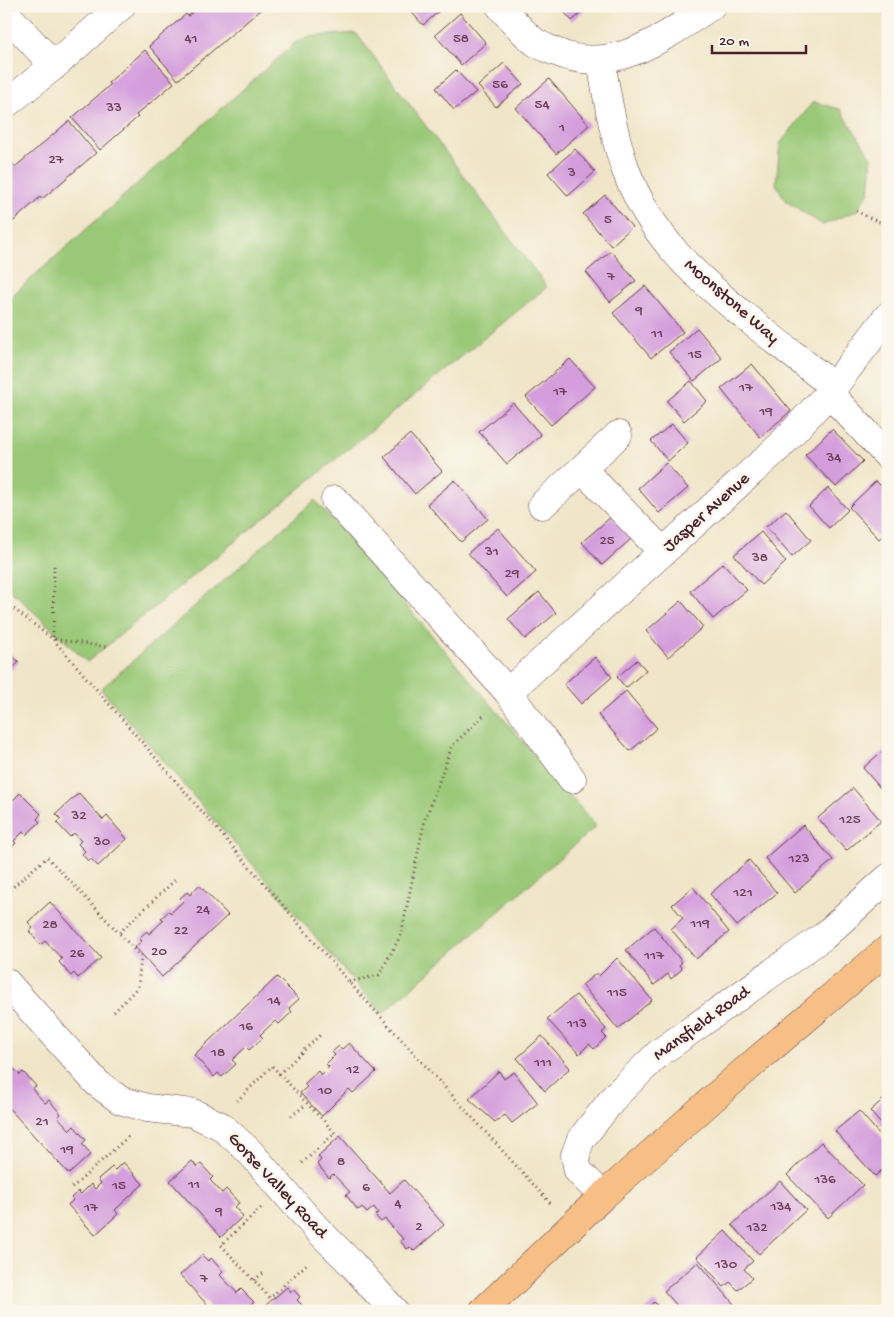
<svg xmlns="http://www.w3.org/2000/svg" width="894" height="1317" viewBox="0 0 894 1317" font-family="'Gochi Hand',sans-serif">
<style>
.green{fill:#99c876;stroke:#727450}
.building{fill:#d49edd}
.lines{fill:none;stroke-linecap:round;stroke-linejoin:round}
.minor-casing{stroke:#633d43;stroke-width:29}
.major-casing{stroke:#633d43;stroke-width:29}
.path{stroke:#633d43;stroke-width:3;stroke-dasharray:1 4;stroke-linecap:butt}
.minor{stroke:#fff;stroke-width:28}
.major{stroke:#f5bf86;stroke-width:28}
.labels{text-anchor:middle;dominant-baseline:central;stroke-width:5;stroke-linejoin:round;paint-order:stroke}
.number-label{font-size:15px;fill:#6c3f58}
.street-label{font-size:18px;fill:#4a1f2b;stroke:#fbf7ec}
</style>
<rect width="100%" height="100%" fill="#fbf7ec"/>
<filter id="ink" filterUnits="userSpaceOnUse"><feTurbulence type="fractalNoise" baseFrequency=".02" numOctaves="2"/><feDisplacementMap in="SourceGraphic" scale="10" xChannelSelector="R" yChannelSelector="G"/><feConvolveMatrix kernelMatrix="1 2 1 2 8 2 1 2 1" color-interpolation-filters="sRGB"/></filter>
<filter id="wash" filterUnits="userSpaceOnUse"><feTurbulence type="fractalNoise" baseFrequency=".0096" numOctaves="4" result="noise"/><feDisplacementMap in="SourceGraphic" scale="20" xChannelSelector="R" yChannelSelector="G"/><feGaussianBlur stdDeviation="1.12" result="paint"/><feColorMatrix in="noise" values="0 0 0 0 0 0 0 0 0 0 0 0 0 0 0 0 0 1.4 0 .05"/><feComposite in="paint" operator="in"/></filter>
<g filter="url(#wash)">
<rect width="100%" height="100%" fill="#f0e5c8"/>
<g class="green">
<polygon points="356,33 547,287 87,662 16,595 6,588 6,301 296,42 307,37"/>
<polygon points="813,102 840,109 872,158 869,192 856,211 823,225 786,201 776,184 780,144"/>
<polygon points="315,500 596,826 382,1014 101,689"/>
</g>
<g id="blocks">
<g class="building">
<polygon points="200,6 265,6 178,80 149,46 186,14 188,16"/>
<polygon points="406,6 445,6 423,25"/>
<polygon points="559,6 589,6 572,21"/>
<polygon points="460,13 486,43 461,65 435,35"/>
<polygon points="145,50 174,83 136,115 138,117 100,150 72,118 110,85 108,83"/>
<polygon points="504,63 523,84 496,107 478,86"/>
<polygon points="456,70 476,92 454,110 436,88"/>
<polygon points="549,79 589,125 556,154 516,108"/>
<polygon points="69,121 96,153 42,199 40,197 6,228 6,169 12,163 15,167"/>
<polygon points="575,149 595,172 568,196 548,173"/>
<polygon points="605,195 632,227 611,246 583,214"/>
<polygon points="611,251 636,281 610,302 586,272"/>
<polygon points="645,286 683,332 651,358 613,313"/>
<polygon points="697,328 722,358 694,381 669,352"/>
<polygon points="570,359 595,387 551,425 526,397"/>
<polygon points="752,364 791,411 760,437 721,389"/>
<polygon points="691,381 707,401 684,421 667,401"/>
<polygon points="513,403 541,435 507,464 479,432"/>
<polygon points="672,424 688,443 668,461 651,441"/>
<polygon points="832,429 863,461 836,487 805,455"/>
<polygon points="410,434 442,471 415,494 384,457"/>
<polygon points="666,463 688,488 659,513 638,488"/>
<polygon points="455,480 488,519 461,542 427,504"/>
<polygon points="876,481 888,493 888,531 879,539 849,507"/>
<polygon points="828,488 848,510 829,528 809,506"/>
<polygon points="786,510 811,540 792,557 766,527"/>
<polygon points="612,516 631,539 602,565 582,542"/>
<polygon points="498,528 536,572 507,597 468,553"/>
<polygon points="761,532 786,562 761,585 734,555"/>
<polygon points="723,563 747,590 713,619 690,591"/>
<polygon points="539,592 556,613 525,639 508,619"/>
<polygon points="681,601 703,627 668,657 646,631"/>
<polygon points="6,650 19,662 6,675"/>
<polygon points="595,657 612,677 581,704 564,684"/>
<polygon points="637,660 646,670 626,688 617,677"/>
<polygon points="626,691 657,728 630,751 598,715"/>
<polygon points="887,747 888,748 888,797 863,768"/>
<polygon points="853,788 881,821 846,851 818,818"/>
<polygon points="20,793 41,814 37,819 40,822 26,835 23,832 14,841 16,843 7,852 10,855 6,858 6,807"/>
<polygon points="79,793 103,820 107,816 127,839 98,866 91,859 88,861 82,854 85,851 78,844 81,841 74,833 70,837 57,823 61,819 56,814"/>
<polygon points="803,825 833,860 795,893 765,858"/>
<polygon points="749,860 777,893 737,926 710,894"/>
<polygon points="199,885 228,915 162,977 135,947 142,941 139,938 147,931 149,934 164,920 161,918 169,911 171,913 183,901 180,898 187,892 190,895"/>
<polygon points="693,887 729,932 696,959 671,929 683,918 672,905"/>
<polygon points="50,902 101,958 78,978 74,973 71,976 59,962 62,959 45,941 40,945 29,931 33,928 28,922"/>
<polygon points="654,927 682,962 679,965 682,969 671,979 668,974 654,985 626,950"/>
<polygon points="617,958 652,1000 618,1029 582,985 597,973 599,976"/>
<polygon points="277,977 299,999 289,1008 292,1012 279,1024 275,1021 260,1035 263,1038 249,1050 246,1047 232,1060 236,1064 222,1077 218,1073 214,1077 194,1055"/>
<polygon points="576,995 606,1029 602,1033 606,1037 594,1049 589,1044 579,1054 547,1019"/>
<polygon points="542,1036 570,1068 545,1091 517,1058"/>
<polygon points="349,1043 376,1072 353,1093 349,1089 322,1116 300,1093 307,1087 304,1084 318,1071 321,1075 329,1067 326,1064 335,1055 332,1052 339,1046 342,1049"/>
<polygon points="14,1069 20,1075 23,1072 36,1086 32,1089 45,1103 49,1100 61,1114 58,1117 70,1130 74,1126 86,1140 82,1144 91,1154 69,1174 6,1105 6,1076"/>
<polygon points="499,1071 504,1079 514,1072 538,1103 512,1123 505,1115 495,1122 469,1099"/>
<polygon points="888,1087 888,1128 886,1130 870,1111 887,1096 882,1091"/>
<polygon points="859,1111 888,1144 888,1165 875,1176 835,1131"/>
<polygon points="340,1136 390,1193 404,1180 444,1225 414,1251 410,1247 407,1249 400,1241 403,1239 385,1219 381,1222 375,1215 378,1213 374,1207 367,1213 362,1207 358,1210 346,1195 350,1192 333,1174 329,1178 317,1164 321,1160 318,1156"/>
<polygon points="821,1142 863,1185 828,1218 787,1175"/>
<polygon points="192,1161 197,1167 201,1164 213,1177 210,1180 222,1193 226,1189 239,1203 234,1207 243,1216 221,1237 170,1181"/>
<polygon points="123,1162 143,1184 115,1210 118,1214 95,1235 68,1205 73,1200 71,1198 78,1191 81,1194 91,1184 95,1189 101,1183 98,1179 112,1167 115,1170"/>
<polygon points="780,1181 806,1210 759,1254 732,1225"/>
<polygon points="725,1231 753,1261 744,1269 752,1278 738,1290 730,1282 724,1287 697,1257"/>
<polygon points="202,1255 208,1261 211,1258 223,1272 220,1275 237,1293 241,1289 254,1302 249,1306 254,1311 213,1311 180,1275"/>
<polygon points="698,1262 740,1311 682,1311 664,1291"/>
<polygon points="287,1287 291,1292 293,1289 300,1297 297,1300 308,1311 259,1311"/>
<polygon points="654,1302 663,1311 644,1311"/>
</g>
</g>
</g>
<g filter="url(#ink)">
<use href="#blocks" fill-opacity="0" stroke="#633d43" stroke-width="1"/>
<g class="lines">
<g class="minor-casing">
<g id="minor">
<path d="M500 6C511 19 522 32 535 42 541 46 549 49 556 52 612 77 666 36 711 6"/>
<polyline points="9,17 54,66"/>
<path d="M601 61C607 97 613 133 625 168 651 239 699 280 757 326 782 346 808 366 834 387"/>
<polyline points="6,104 54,66 121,6"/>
<polyline points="829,393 888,456"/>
<polyline points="582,469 618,435"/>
<polyline points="335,500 508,692 572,779"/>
<polyline points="542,505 582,469 663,552"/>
<polyline points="508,692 779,447 829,393 888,316"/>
<polyline points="6,982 97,1083 120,1100 147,1108 193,1113 221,1126 249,1151 316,1228 352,1264 394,1311"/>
<polyline points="603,1196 578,1171 575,1155 581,1139 616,1095 659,1053 824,936 888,878"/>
</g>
</g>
<g class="major-casing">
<polyline id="major" points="483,1311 603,1196 743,1072 888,949"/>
</g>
<g class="path">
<polyline points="856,211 876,221 888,224"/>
<polyline points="54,566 53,639 107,647"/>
<polyline points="6,603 53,639 349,982 551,1204"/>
<polyline points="6,893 47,857 119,933 175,880"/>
<polyline points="349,982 379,975 401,935 424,823 452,746 486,713"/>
<polyline points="114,1012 138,987 141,957 119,933"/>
<polyline points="279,1074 321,1034"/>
<polyline points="237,1101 272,1066 335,1133 300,1165"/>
<polyline points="291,1116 307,1104"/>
<polyline points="72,1188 131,1134"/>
<polyline points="261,1208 221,1245 270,1298 309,1262"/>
<polyline points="254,1280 266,1271"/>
</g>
<use href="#minor" class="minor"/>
<use href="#major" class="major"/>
</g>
</g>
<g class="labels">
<g class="number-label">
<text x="191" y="39">41</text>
<text x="461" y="39">58</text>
<text x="500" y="85">56</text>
<text x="542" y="105">54</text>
<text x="114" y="108">33</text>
<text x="562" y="128">1</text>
<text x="56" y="160">27</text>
<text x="572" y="173">3</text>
<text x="608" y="220">5</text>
<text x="611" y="277">7</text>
<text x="639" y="311">9</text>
<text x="657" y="334">11</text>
<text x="695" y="355">15</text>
<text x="746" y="388">17</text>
<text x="560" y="392">17</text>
<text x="766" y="412">19</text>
<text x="834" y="458">34</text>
<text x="607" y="541">25</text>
<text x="492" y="552">31</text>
<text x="760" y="558">38</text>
<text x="512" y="574">29</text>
<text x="79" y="816">32</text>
<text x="850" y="820">125</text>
<text x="102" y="842">30</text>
<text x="799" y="859">123</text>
<text x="743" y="893">121</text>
<text x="203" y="910">24</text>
<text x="700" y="924">119</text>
<text x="50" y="925">28</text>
<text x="181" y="931">22</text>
<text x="159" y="952">20</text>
<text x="77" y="954">26</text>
<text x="654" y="956">117</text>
<text x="617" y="993">115</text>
<text x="274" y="1001">14</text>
<text x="577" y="1024">113</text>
<text x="246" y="1027">16</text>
<text x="218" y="1053">18</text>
<text x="543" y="1063">111</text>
<text x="353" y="1070">12</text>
<text x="325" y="1091">10</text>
<text x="42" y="1122">21</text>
<text x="67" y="1150">19</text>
<text x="341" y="1162">8</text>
<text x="825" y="1180">136</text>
<text x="194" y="1185">11</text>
<text x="119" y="1186">15</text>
<text x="366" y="1188">6</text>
<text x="398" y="1204">4</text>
<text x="781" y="1207">134</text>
<text x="91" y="1208">17</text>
<text x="219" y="1212">9</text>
<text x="419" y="1227">2</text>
<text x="757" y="1228">132</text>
<text x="726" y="1265">130</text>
<text x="204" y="1279">7</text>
</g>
<g class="street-label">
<text transform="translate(731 302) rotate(41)">Moonstone Way</text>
<text transform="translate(707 513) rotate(-42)">Jasper Avenue</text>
<text transform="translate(702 1024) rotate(-36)">Mansfield Road</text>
<text transform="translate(277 1186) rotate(47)">Gorse Valley Road</text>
</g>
</g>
<rect width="894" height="1317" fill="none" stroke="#fbf7ec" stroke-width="25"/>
<path d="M712 45v8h94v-8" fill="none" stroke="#4a1f2b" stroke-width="2.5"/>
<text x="719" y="45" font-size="15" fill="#4a1f2b" stroke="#fbf7ec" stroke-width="4" paint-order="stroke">20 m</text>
</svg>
